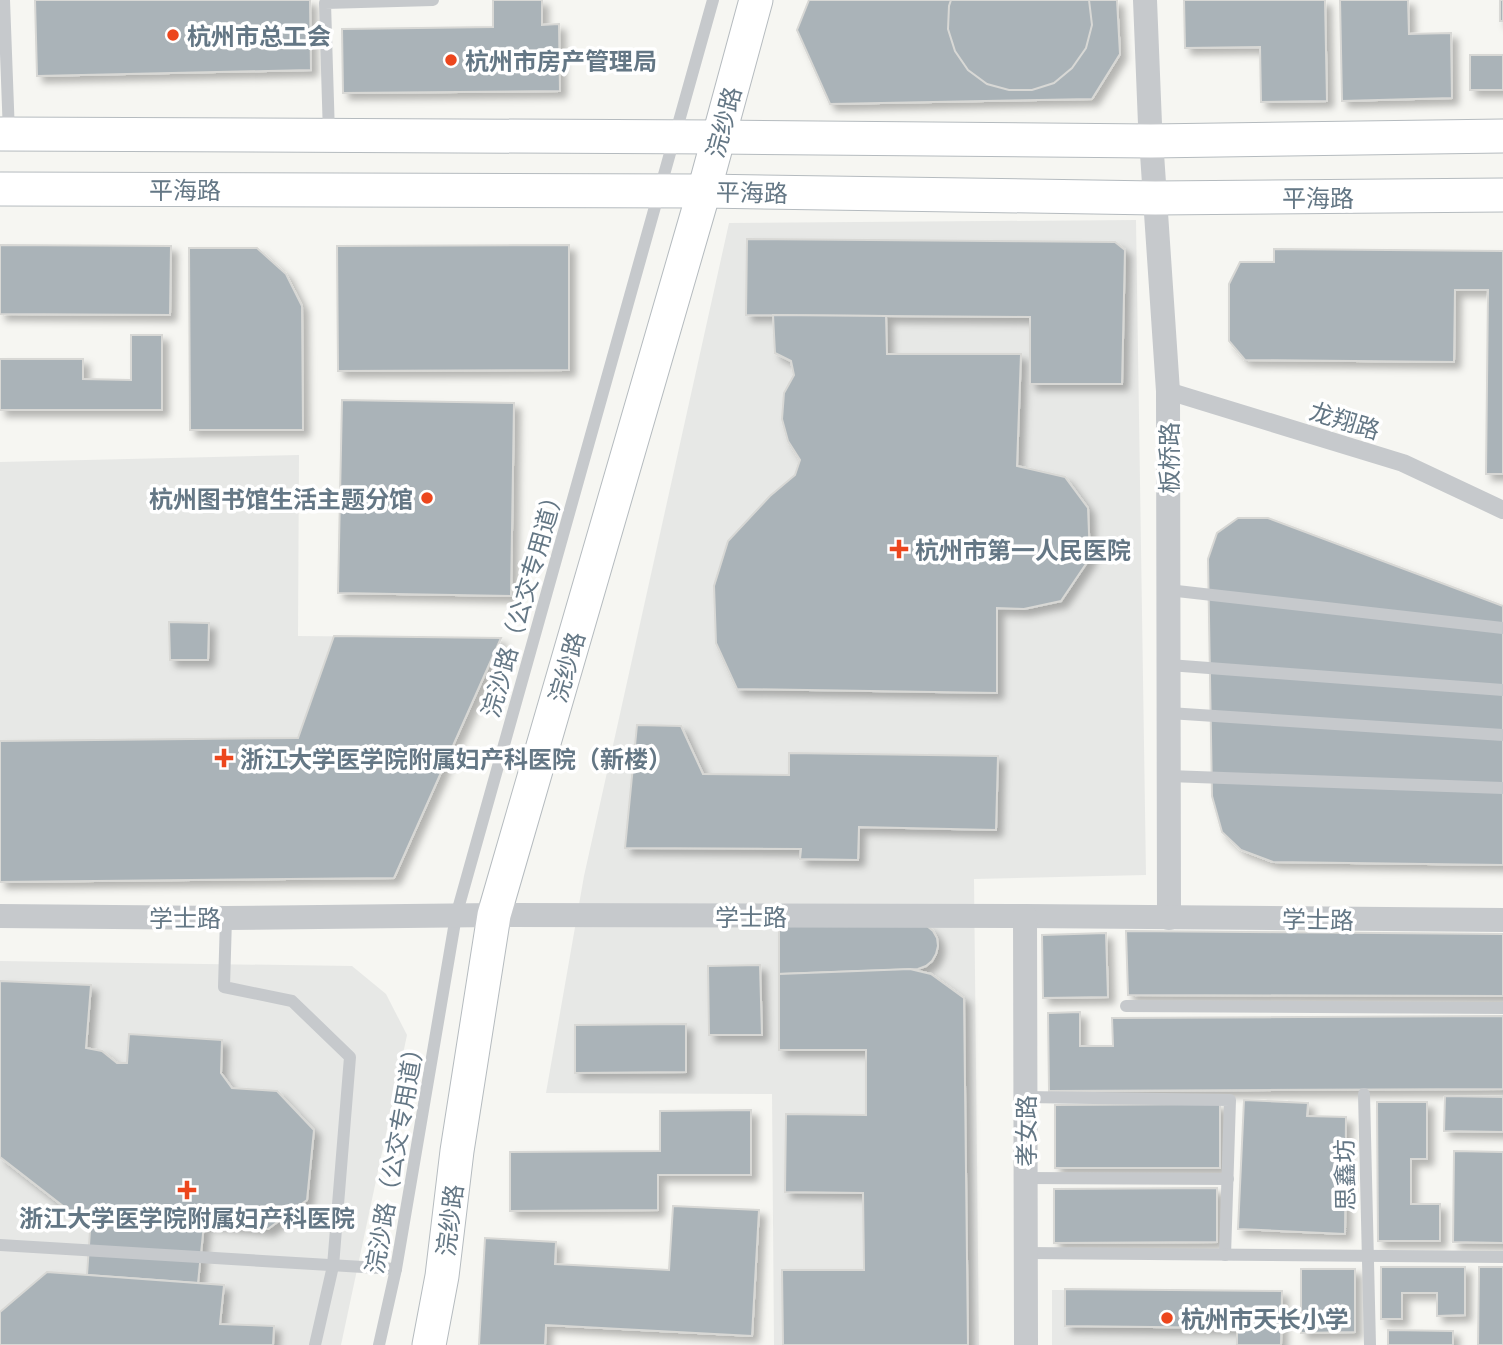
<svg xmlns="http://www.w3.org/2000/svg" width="1503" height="1345" viewBox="0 0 1503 1345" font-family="Commissioner,'Noto Sans SC',sans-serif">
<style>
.built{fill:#e7e8e6}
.building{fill:#aab3b8;stroke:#d8d8d5;stroke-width:2;filter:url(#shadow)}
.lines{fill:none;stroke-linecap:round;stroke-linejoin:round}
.secondary-casing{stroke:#b5bbbf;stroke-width:35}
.service{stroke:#c6c9cc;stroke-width:12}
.pedestrian{stroke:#c6c9cc;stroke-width:18}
.minor{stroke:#c6c9cc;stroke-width:24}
.secondary{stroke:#fff;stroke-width:33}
.poi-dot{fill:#ec461d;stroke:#fff;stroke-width:2.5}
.labels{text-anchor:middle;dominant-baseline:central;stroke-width:7;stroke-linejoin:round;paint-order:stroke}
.poi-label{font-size:24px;font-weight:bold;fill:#647785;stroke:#fff;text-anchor:start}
.street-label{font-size:24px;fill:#647785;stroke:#fff}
</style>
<defs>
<filter id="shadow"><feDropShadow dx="6" dy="6" stdDeviation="3.5" flood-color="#0004"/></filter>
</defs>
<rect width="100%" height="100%" fill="#f6f6f2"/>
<g class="built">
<polygon points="1136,220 1146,875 974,879 979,1345 774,1345 772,1094 546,1093 584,876 729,223"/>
<polygon points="299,455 298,636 501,638 394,878 0,882 0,462"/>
<polygon points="0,961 352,966 386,994 407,1035 341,1345 0,1345"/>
<polygon points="1052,1290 1282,1291 1282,1345 1052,1345"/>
</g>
<g class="building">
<polygon points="35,0 310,0 311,70 37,76"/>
<polygon points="493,0 542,0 542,25 559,24 560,91 343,93 342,29 493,27"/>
<polygon points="809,0 1117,0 1120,54 1092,99 830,104 797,30"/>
<polygon points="951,0 1089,0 1092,25 1086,48 1072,68 1054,83 1032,90 1009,90 987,84 968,70 955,51 948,29 949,6"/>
<polygon points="1184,0 1325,0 1327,101 1261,102 1260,47 1185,48"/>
<polygon points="1340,0 1408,0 1409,34 1451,33 1452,98 1342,101"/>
<rect x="1500" y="0" width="3" height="21"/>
<rect x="1470" y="55" width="33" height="35"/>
<polygon points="747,239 1115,242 1125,250 1122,384 1030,384 1030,317 746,315"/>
<polygon points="0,245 171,246 170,315 0,314"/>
<polygon points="569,245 569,370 338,371 337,246"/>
<polygon points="189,248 257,248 286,274 302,306 303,430 190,430"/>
<polygon points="1274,249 1503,251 1503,474 1486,474 1488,290 1455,290 1454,362 1245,360 1229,341 1229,284 1240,262 1274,262"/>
<polygon points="773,315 886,316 887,354 1021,354 1017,466 1065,477 1088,508 1090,558 1061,601 1024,609 997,608 997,693 737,689 716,643 714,586 728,541 770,496 795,475 800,460 788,441 782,419 784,393 794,375 791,361 775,353"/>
<polygon points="131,335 162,335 162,410 0,410 0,359 83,359 83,379 131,380"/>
<polygon points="342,400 514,403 511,596 338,593"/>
<polygon points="1238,518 1268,518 1503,606 1503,865 1273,862 1241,850 1222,832 1212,796 1208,559 1217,533"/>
<polygon points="169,622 209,623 208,660 170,660"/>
<polygon points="334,636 501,638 394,878 0,882 0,741 298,738"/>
<polygon points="637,725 681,726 703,774 789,775 789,753 998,756 996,830 859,827 858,860 800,859 801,849 625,848"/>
<polygon points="779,921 927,926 933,931 937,938 938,946 936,954 932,961 926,966 918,969 779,974"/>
<polygon points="1126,931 1503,934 1503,996 1128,995"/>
<polygon points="1106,933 1108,997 1043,998 1042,935"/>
<polygon points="760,965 762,1035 709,1035 708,966"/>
<polygon points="910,969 931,974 964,998 968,1345 783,1345 782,1270 864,1270 863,1193 785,1192 786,1114 866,1115 866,1050 779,1050 779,974"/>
<polygon points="0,981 91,985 86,1048 102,1051 117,1063 127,1063 129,1034 222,1040 221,1073 232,1088 277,1091 314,1130 307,1200 268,1229 72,1213 0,1157"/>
<polygon points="1080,1012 1080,1046 1113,1046 1112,1018 1503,1016 1503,1089 1049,1091 1048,1013"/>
<polygon points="686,1024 686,1072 575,1073 575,1025"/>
<polygon points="1445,1096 1503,1097 1503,1132 1444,1131"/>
<polygon points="1244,1100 1308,1103 1307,1116 1346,1117 1345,1234 1238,1229"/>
<polygon points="1377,1102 1427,1102 1427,1159 1411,1159 1411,1204 1440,1204 1440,1241 1378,1241"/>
<polygon points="1220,1104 1220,1168 1055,1168 1055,1105"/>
<polygon points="751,1110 751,1175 658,1175 658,1210 510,1211 510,1152 660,1151 660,1111"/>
<polygon points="1454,1151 1503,1152 1503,1243 1453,1242"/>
<polygon points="1217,1188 1217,1242 1054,1243 1054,1189"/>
<polygon points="673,1206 759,1210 752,1336 546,1325 545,1345 479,1345 485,1238 556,1242 555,1264 669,1270"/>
<polygon points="91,1216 204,1224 198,1283 87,1275"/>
<polygon points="1381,1267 1465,1267 1465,1315 1437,1316 1437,1293 1402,1293 1402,1319 1381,1319"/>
<polygon points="1479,1267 1503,1267 1503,1345 1478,1345"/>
<polygon points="1301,1269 1355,1269 1355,1332 1301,1333"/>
<polygon points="47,1272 224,1285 220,1324 274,1326 273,1345 0,1345 0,1312"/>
<polygon points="1065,1289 1282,1291 1281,1345 1237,1345 1237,1328 1065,1326"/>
<polygon points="1388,1330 1453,1331 1453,1345 1388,1345"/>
</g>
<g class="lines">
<g class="secondary-casing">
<g id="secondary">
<polyline points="0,134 719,137 1151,141 1503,136"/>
<polyline points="0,189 704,191 1155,198 1503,195"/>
<polyline points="429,1345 442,1276 457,1151 494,915 704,191 756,0"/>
</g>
</g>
<g class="service">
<polyline points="4,0 9,134"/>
<polyline points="329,135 325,3 433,0"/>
<polyline points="1168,590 1503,628"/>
<polyline points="1169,665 1503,690"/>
<polyline points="1169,713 1503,735"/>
<polyline points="1169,776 1503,788"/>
<polyline points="226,918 224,987 292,1001 350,1057 333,1266 315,1345"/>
<polyline points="1126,1006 1503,1008"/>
<polyline points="1364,1094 1370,1345"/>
<polyline points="1025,1097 1230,1100 1225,1255"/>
<polyline points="1025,1178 1228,1179"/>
<polyline points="0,1245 396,1269"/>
<polyline points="1026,1253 1503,1257"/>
<polyline points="379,1345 396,1269 456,916 713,0"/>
</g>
<polyline class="pedestrian" points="1168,391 1403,463 1503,510"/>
<g class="minor">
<polyline points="1145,0 1150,124 1168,391 1169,918"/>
<polyline points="0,916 226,918 494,915 1025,916 1503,920"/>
<polyline points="1025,916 1026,1345"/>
</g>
<use href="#secondary" class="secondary"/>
</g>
<g class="poi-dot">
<circle cx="173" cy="35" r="7"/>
<circle cx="451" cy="60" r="7"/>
<circle cx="427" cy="498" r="7"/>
<path d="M895.5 538.5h7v7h7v7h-7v7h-7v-7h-7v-7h7z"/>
<path d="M220.5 747.5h7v7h7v7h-7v7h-7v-7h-7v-7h7z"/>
<path d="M183.5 1179.5h7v7h7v7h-7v7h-7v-7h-7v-7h7z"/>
<circle cx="1167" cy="1318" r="7"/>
</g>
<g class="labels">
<g class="poi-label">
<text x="187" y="35">杭州市总工会</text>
<text x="465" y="60">杭州市房产管理局</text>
<text x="413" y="498" text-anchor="end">杭州图书馆生活主题分馆</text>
<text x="915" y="549">杭州市第一人民医院</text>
<text x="240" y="758">浙江大学医学院附属妇产科医院（新楼）</text>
<text x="187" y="1217" text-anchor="middle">浙江大学医学院附属妇产科医院</text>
<text x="1181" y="1318">杭州市天长小学</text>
</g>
<g class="street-label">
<text transform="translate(723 122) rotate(-75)">浣纱路</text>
<text x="185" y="189">平海路</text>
<text transform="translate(752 192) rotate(1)">平海路</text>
<text x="1318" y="197">平海路</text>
<text transform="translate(1345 420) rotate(17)">龙翔路</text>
<text transform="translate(1168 458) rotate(-90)">板桥路</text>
<text transform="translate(522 601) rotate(-74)">浣沙路（公交专用道）</text>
<text transform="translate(566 667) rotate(-74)">浣纱路</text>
<text x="751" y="916">学士路</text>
<text x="185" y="917">学士路</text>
<text transform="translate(1318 919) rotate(1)">学士路</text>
<text transform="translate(1025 1131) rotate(-90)">孝女路</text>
<text transform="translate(394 1155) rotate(-80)">浣沙路（公交专用道）</text>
<text transform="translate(1344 1175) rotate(-91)">思鑫坊</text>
<text transform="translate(449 1220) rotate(-83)">浣纱路</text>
</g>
</g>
</svg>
